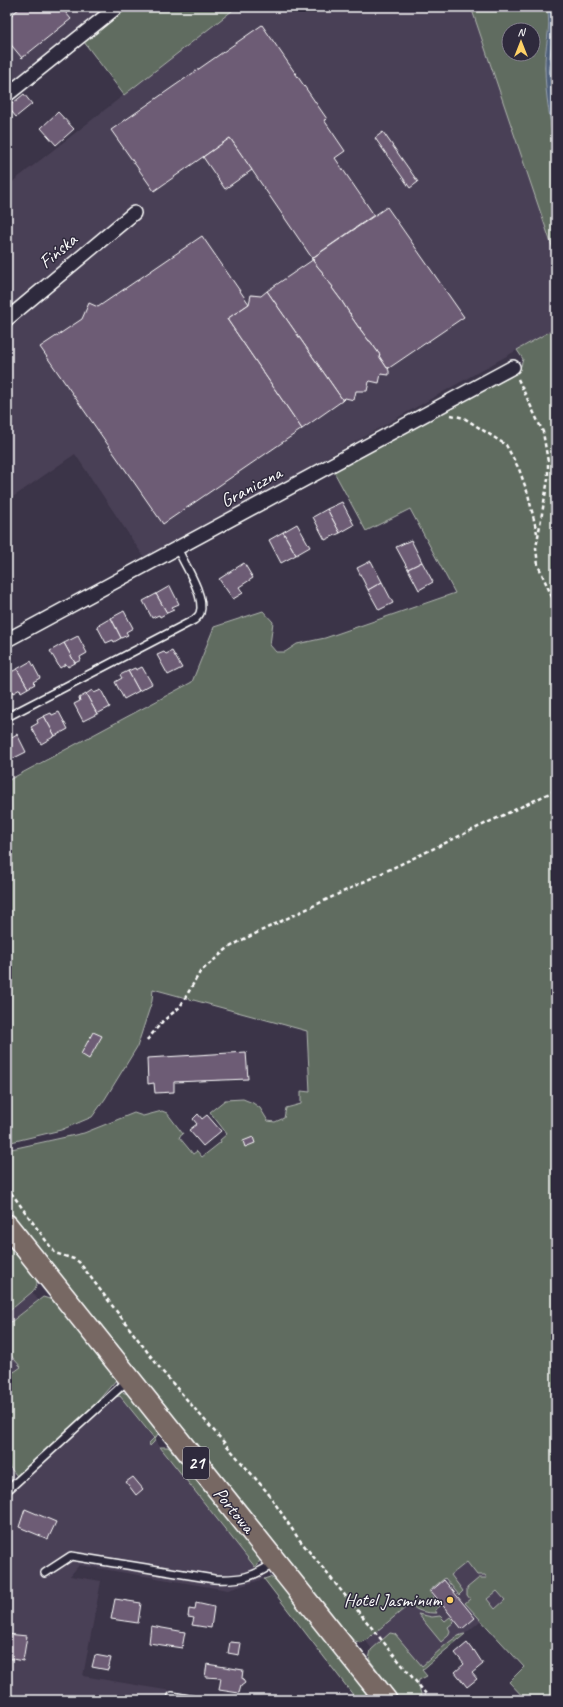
<svg xmlns="http://www.w3.org/2000/svg" width="563" height="1707" viewBox="0 0 563 1707" font-family="Caveat,sans-serif">
<style>
.built{fill:#4a4056}
.green{fill:#616c61;stroke:#b0b6b0;fill-rule:evenodd}
.water{fill:#50617b;stroke:#96a0b0}
.lines{fill:none;stroke-linecap:round;stroke-linejoin:round}
.shore{stroke:#b9c0ca;stroke-width:1}
.building{fill:#6d5c75;stroke:#fff}
.lane-casing{stroke:#fff;stroke-width:10}
.street-casing{stroke:#fff;stroke-width:16}
.primary-casing{stroke:#fff;stroke-width:24}
.path{stroke:#fff;stroke-width:2.5;stroke-dasharray:4 3;stroke-linecap:butt}
.lane{stroke:#2f2a3d;stroke-width:7}
.street{stroke:#2f2a3d;stroke-width:13}
.primary{stroke:#776864;stroke-width:21}
.poi-dot{fill:#ffd166;stroke:#2f2a3d;stroke-width:1.5}
.labels{text-anchor:middle;dominant-baseline:central;stroke-width:3;stroke-linejoin:round;paint-order:stroke}
.shield{fill:#2f2a3d;stroke:#c1bfc5;stroke-width:1}
.shield-label{font-size:18px;font-weight:bold;fill:#fff}
.street-label{font-size:19px;fill:#fff;stroke:#2f2a3d}
.poi-label{font-size:19px;fill:#fff;stroke:#2f2a3d;text-anchor:end}
</style>
<rect width="100%" height="100%" fill="#3b3448"/>
<filter id="ink" filterUnits="userSpaceOnUse"><feTurbulence type="fractalNoise" baseFrequency=".025" numOctaves="2"/><feDisplacementMap in="SourceGraphic" scale="8" xChannelSelector="R" yChannelSelector="G"/><feConvolveMatrix kernelMatrix="1 2 1 2 8 2 1 2 1" color-interpolation-filters="sRGB"/></filter>
<g filter="url(#ink)">
<g class="built">
<polygon points="7,7 109,7 7,88"/>
<polygon points="237,7 471,7 556,258 556,328 146,560 75,454 7,501 7,186"/>
<polygon points="32,1292 38,1300 7,1325 7,1313"/>
<polygon points="7,1351 21,1367 14,1373 11,1369 7,1371"/>
<polygon points="120,1396 264,1579 228,1590 79,1565 70,1576 101,1581 83,1676 171,1691 170,1700 7,1700 7,1520 10,1493 112,1398"/>
<polygon points="467,1554 505,1600 422,1670 391,1634 372,1649 366,1641"/>
</g>
<g class="green">
<polygon points="127,7 237,7 124,95 84,42"/>
<path d="M471 7H547L550 19 545 67 551 127 556 150V258ZM509 30H533V54H509Z"/>
<path d="M556 328V1700H526L509 1682 524 1667 465 1603 470 1599 467 1595V1588L479 1578H487L485 1575H477L467 1562 451 1575 463 1591 459 1595 445 1578 429 1591 440 1606 435 1610 437 1613C427 1613 417 1612 410 1604L366 1640 360 1643 353 1640 7 1207V1150L84 1133 134 1113 143 1116 162 1111 167 1113 183 1134 179 1137 193 1154 197 1151 202 1157 221 1142 220 1140 227 1134 210 1112 225 1100 243 1099 253 1103 260 1108 268 1121 275 1122 284 1118 286 1108 301 1104V1091L310 1092 307 1031 153 989 152 1001 137 1047 105 1099 92 1117 61 1130 7 1143V781L192 682 214 627 263 611 273 622 270 645 276 652H285L297 644 325 638 455 593 410 509 366 531 333 470 446 409 512 376 521 366 523 359 517 350ZM497 1591 505 1600 495 1609 487 1599Z"/>
<path d="M7 1242 35 1277C39 1283 36 1288 32 1292L7 1313Z"/>
<polygon points="43,1297 53,1300 117,1379 96,1403 17,1476 7,1464 7,1371 11,1368 14,1372 21,1367 7,1351 7,1325"/>
<polygon points="122,1392 128,1394 158,1433 154,1442 150,1446 149,1443 154,1438 120,1396 115,1397"/>
<polygon points="160,1447 168,1447 171,1450 258,1556 260,1559 258,1565 255,1567"/>
<polygon points="270,1577 278,1581 360,1683 370,1700 357,1700 264,1579"/>
<polygon points="418,1614 432,1617 440,1616 445,1621 450,1617 454,1622 448,1627 450,1631 448,1636 441,1642"/>
<path d="M390 1633 395 1634 422 1666C431 1659 454 1634 465 1634L422 1670 427 1676 419 1680 418 1684 423 1700H400L369 1659 371 1650Z"/>
</g>
<path class="water" d="M547 7H556V150C551 124 545 95 545 68 544 47 552 29 547 7Z"/>
<g class="lines">
<g class="shore">
<polyline points="551,7 554,20 549,67 556,129"/>
<polyline points="556,44 554,67 556,88"/>
</g>
</g>
<g class="building">
<polygon points="21,7 61,7 71,19 22,58 7,40 7,19"/>
<polygon points="262,25 327,119 324,120 345,151 335,158 374,215 312,258 230,138 154,191 111,130"/>
<polygon points="24,94 32,104 16,117 8,107"/>
<polygon points="58,112 74,129 56,145 41,128"/>
<polygon points="383,132 418,182 410,188 375,138"/>
<polygon points="230,138 252,170 225,189 203,157"/>
<polygon points="387,207 464,317 389,368 387,368 379,356 380,355 370,341 369,341 360,329 361,328 359,328 350,315 351,314 350,314 341,300 332,288 333,287 322,274 323,273 313,261 314,260 311,259"/>
<polygon points="202,236 249,304 227,319 302,429 163,524 40,347 82,319 89,303 98,307"/>
<polygon points="314,259 313,261 323,273 322,274 333,287 332,288 341,300 350,314 351,314 350,315 359,328 361,328 360,329 369,341 370,341 380,355 379,356 387,368 389,368 388,369 389,371 389,375 381,374 379,383 370,381 369,382 367,391 356,391 354,400 345,398 342,401 342,399 333,386 267,291"/>
<polygon points="267,291 342,399 342,401 302,429 227,319 249,304 251,295 261,296"/>
<polygon points="342,502 354,525 340,533 327,509"/>
<polygon points="327,509 340,533 325,540 313,517"/>
<polygon points="297,524 310,547 296,555 283,532"/>
<polygon points="283,532 296,555 281,563 269,540"/>
<polygon points="411,540 422,562 408,569 396,547"/>
<polygon points="371,561 382,582 368,590 357,568"/>
<polygon points="422,562 433,582 419,590 408,569"/>
<polygon points="244,563 253,578 239,587 243,593 233,599 219,579"/>
<polygon points="382,582 393,603 379,610 368,590"/>
<polygon points="170,586 179,604 172,607 174,610 167,613 156,594"/>
<polygon points="156,594 167,613 160,617 159,615 152,618 143,601"/>
<polygon points="124,611 133,628 126,632 128,635 121,638 111,618"/>
<polygon points="111,618 121,638 114,642 113,640 106,643 97,626"/>
<polygon points="78,636 87,653 80,657 81,660 75,663 64,643"/>
<polygon points="64,643 75,663 68,667 66,664 60,668 50,651"/>
<polygon points="172,651 182,668 168,675 157,655 164,652 166,654"/>
<polygon points="31,661 40,678 33,682 35,684 28,688 17,669"/>
<polygon points="142,667 152,684 139,691 128,671 135,668 136,670"/>
<polygon points="17,669 28,688 21,692 20,689 13,693 7,681 7,674"/>
<polygon points="128,671 139,691 124,699 115,682 122,678 120,675"/>
<polygon points="92,690 94,693 101,690 110,707 97,714 86,694"/>
<polygon points="86,694 97,714 83,721 74,704 80,701 79,698"/>
<polygon points="59,712 68,729 55,736 44,716 51,713 52,715"/>
<polygon points="44,716 55,736 41,744 31,727 38,723 37,720"/>
<polygon points="17,734 26,752 12,759 7,750 7,736 9,735 10,738"/>
<polygon points="7,750 12,759 7,762"/>
<polygon points="93,1032 102,1036 89,1059 81,1054"/>
<polygon points="246,1052 248,1079 174,1082 174,1092 155,1093 154,1083 148,1084 147,1058"/>
<polygon points="198,1114 202,1119 207,1115 221,1131 203,1146 189,1130 197,1124 193,1119"/>
<polygon points="253,1137 255,1143 245,1147 243,1141"/>
<polygon points="133,1477 143,1489 136,1495 126,1482"/>
<polygon points="25,1509 56,1522 48,1539 19,1527"/>
<polygon points="444,1580 475,1618 462,1629 431,1591"/>
<polygon points="115,1599 141,1603 138,1623 111,1619"/>
<polygon points="196,1603 214,1607 211,1628 192,1625 194,1618 188,1617 189,1609 195,1610"/>
<polygon points="151,1626 185,1632 182,1648 149,1643"/>
<polygon points="7,1634 27,1636 23,1661 7,1658"/>
<polygon points="230,1642 241,1643 239,1655 228,1653"/>
<polygon points="467,1643 473,1651 474,1650 483,1664 472,1673 477,1679 467,1687 455,1672 464,1664 455,1653"/>
<polygon points="95,1655 111,1658 108,1670 92,1667"/>
<polygon points="207,1664 243,1670 242,1678 245,1683 241,1686 239,1693 219,1690 221,1678 205,1677"/>
</g>
<g class="lines">
<g class="lane-casing">
<g id="lane">
<path d="M7 717 194 620C196 618 199 616 200 613 206 597 184 563 177 548"/>
<polyline points="10,1488 128,1380"/>
<path d="M45 1573 71 1556 214 1579C240 1580 252 1578 274 1563"/>
<polyline points="172,1696 194,1700"/>
</g>
</g>
<g class="street-casing">
<g id="street">
<polyline points="7,95 117,7"/>
<polyline points="7,319 134,213"/>
<polyline points="7,640 513,367"/>
</g>
</g>
<g class="primary-casing">
<polyline id="primary" points="7,1225 386,1700"/>
</g>
<g class="path">
<polyline points="518,379 543,432 548,462 548,479 536,548 538,565 556,606"/>
<polyline points="451,415 464,418 506,445 519,469 528,494 537,533"/>
<polyline points="147,1040 163,1021 180,1007 200,972 228,948 244,939 556,790"/>
<polyline points="7,1187 55,1253 74,1259 79,1262 162,1371 268,1493 298,1538 431,1700"/>
</g>
<use href="#lane" class="lane"/>
<use href="#street" class="street"/>
<use href="#primary" class="primary"/>
</g>
</g>
<circle class="poi-dot" cx="450" cy="1600" r="4"/>
<g class="labels">
<rect class="shield" x="183" y="1447" width="26" height="32" rx="3"/>
<g class="shield-label">
<text x="196" y="1463">21</text>
</g>
<g class="street-label">
<text transform="translate(58 251) rotate(-40)">Fińska</text>
<text transform="translate(251 487) rotate(-28)">Graniczna</text>
<text transform="translate(234 1510) rotate(51)">Portowa</text>
</g>
<g class="poi-label">
<text x="442" y="1600">Hotel Jasminum</text>
</g>
</g>
<rect width="563" height="1707" fill="none" stroke="#2f2a3d" stroke-width="24"/>
<rect x="12" y="12" width="539" height="1683" fill="none" stroke="#fff" stroke-width="1.5" filter="url(#ink)"/>
<g transform="translate(521 42)"><circle r="19" fill="#2f2a3d" stroke="#827f8b"/>
<path d="M0-3L7 15L0 10L-7 15Z" fill="#ffd166"/>
<text y="-6" font-size="11" font-weight="bold" text-anchor="middle" fill="#ffffff">N</text>
</g>
</svg>
